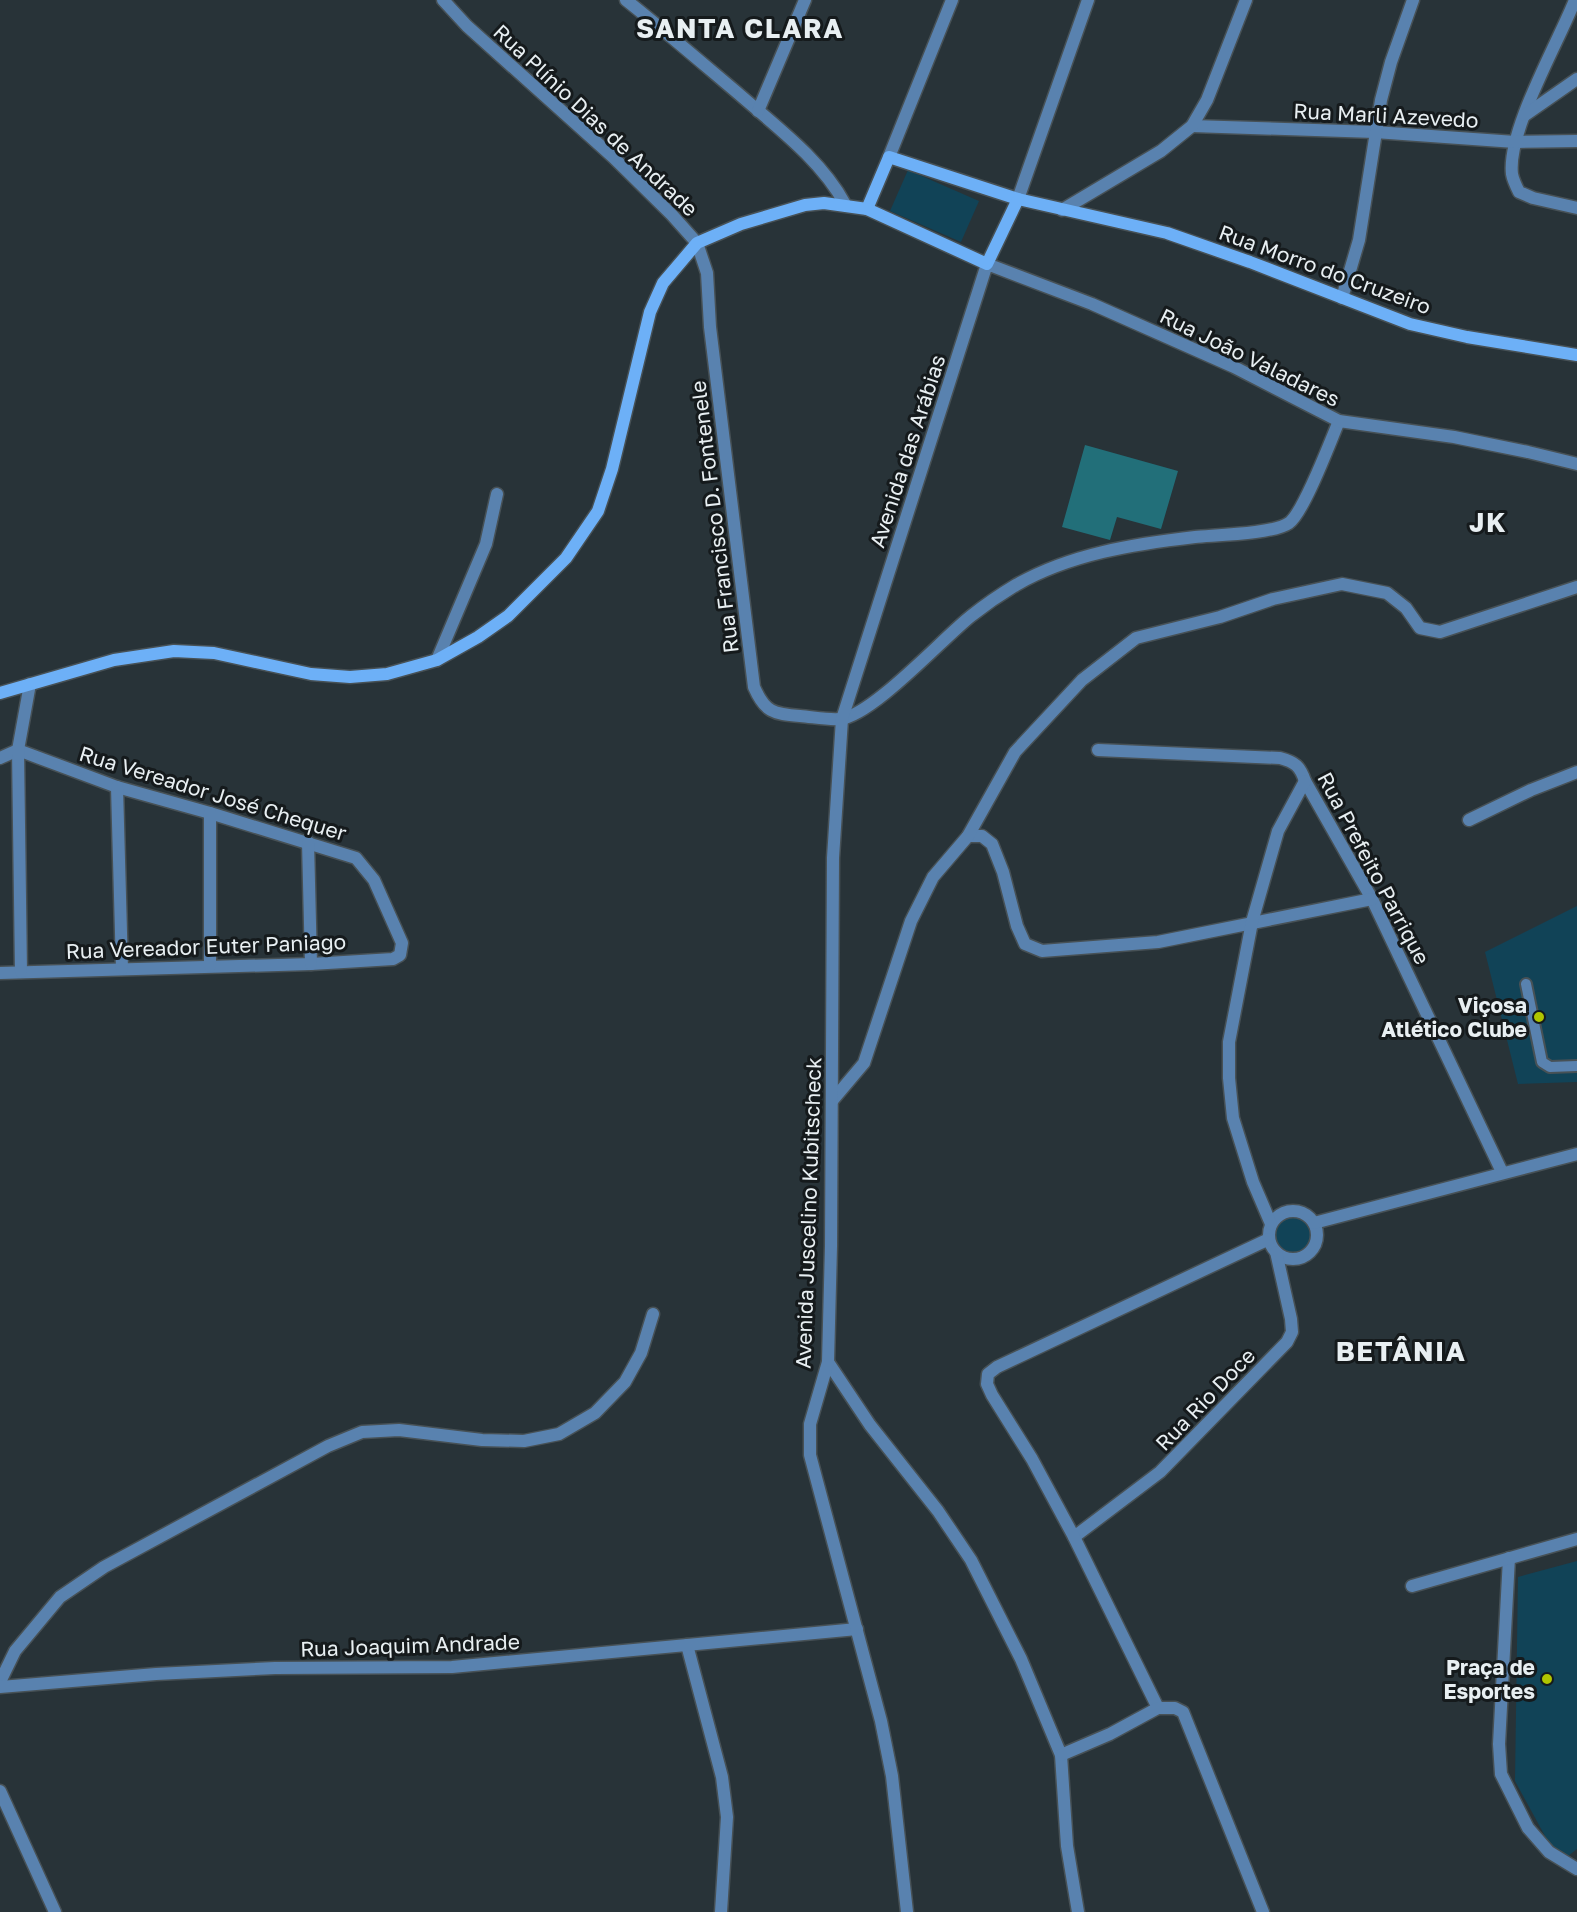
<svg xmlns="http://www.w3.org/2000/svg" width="1577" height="1912" viewBox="0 0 1577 1912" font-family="'Golos Text',sans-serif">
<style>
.green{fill:#114357}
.building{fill:#226f79}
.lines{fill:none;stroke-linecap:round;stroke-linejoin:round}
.lane-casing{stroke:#475156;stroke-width:14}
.street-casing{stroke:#475156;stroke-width:15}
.secondary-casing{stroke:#475156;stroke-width:15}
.lane{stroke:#5982af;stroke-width:10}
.street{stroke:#5982af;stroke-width:12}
.secondary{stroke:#6db0f7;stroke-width:12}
.poi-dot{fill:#b0c500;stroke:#151a1c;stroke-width:2}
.labels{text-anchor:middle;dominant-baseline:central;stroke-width:6;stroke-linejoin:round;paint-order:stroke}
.street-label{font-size:21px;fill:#e8eff2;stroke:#151a1c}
.poi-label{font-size:21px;font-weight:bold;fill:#e8eff2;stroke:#151a1c;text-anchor:end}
.district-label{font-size:27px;font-weight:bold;letter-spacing:1.5px;fill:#e8eff2;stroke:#151a1c}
</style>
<rect width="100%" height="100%" fill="#283338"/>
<g class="green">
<polygon points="908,170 979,201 961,242 890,211"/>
<polygon points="1577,906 1577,1082 1518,1084 1485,952"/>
<path d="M1293 1215 1313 1223C1323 1258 1269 1270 1272 1230L1280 1218Z"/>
<polygon points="1577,1561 1577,1849 1568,1856 1551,1847 1515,1781 1518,1577"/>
</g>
<polygon class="building" points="1085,445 1178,471 1161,529 1117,517 1110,540 1062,527"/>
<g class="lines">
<g class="lane-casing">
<polyline id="lane" points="1526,984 1542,1062 1550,1067 1577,1066"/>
</g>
<g class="street-casing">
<g id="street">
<path d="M443 0 467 26 613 157 672 215 697 243 707 273 710 327 754 687C765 712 773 714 800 716 813 717 827 720 840 719 872 716 943 638 971 616 985 605 1001 594 1016 585 1070 554 1134 544 1195 537 1216 535 1273 534 1289 523 1304 512 1330 442 1339 421"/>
<path d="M626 0C665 31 702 63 740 95 778 128 821 160 845 204"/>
<path d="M1575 0C1558 43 1507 131 1512 174 1513 180 1516 186 1519 192L1533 198 1577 208"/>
<polyline points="758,111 805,0"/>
<polyline points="1525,115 1577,79"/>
<polyline points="1192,126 1375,132 1515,142 1577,141"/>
<polyline points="889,157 952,0"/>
<polyline points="1018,199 1088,0"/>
<polyline points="1062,210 1161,151 1192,126 1207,100 1246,0"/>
<polyline points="1342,298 1359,240 1381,100 1391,62 1413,0"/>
<polyline points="437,660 486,544 497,494"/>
<path d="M1098 750 1280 758C1295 762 1300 766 1305 781L1372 899 1502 1172"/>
<polyline points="0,758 18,750 117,787 210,813 356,858 374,880 402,943 400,955 393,959 311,964 0,973"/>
<polyline points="117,787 122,969"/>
<polyline points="1469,820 1531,790 1577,772"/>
<polyline points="968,836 982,836 992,844 1003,872 1017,926 1025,944 1042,951 1158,942 1372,899"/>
<polyline points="308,842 311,964"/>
<polyline points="210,966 210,813"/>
<polyline points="21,972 18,750 30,684"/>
<polyline points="832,1101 864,1063 911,921 933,877 968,836 1015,752 1082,680 1136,638 1220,617 1273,599 1342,584 1387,593 1406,608 1420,628 1440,632 1577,587"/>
<circle cx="1293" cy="1235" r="24"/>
<polyline points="1314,1223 1577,1154"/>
<polyline points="1271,1224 1253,1182 1233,1118 1229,1078 1229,1042 1252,922 1278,831 1305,781"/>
<polyline points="828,1362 870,1425 938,1511 971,1560 1021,1659 1061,1755 1067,1846 1078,1912"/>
<polyline points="1074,1537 1160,1472 1287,1342 1292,1332 1291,1319 1276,1252"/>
<polyline points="1509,1558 1499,1744 1501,1774 1528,1828 1549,1852 1577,1869"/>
<polyline points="1412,1586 1577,1539"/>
<polyline points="687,1645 722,1777 727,1817 721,1912"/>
<polyline points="0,1682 15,1651 60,1597 104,1567 328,1446 362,1432 399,1430 482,1440 524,1441 559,1434 595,1413 625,1382 641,1353 653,1314"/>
<polyline points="0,1687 156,1674 275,1668 452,1667 857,1629"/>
<polyline points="1158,1708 1074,1537 1032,1459 992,1395 987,1384 988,1374 997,1367 1269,1239"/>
<polyline points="1061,1755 1110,1734 1158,1708 1175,1708 1183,1712 1263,1912"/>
<polyline points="0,1791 55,1912"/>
<polyline points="907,1912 892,1776 881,1721 810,1455 810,1424 828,1362 831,1246 833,858 842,719 987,264 1092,304 1234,367 1339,421 1454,437 1528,452 1577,464"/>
</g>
</g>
<g class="secondary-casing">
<g id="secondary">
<polyline points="867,209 889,157 1018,199 1167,233 1250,262 1410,324 1467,337 1577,355"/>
<polyline points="0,693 114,660 174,651 214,653 311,674 350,677 387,674 437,660 478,637 508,616 566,558 598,511 612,469 650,312 663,283 697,243 741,224 805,205 824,203 867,209 987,264 1018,199"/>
</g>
</g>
<use href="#lane" class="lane"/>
<use href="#street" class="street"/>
<use href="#secondary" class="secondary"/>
</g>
<g class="poi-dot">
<circle cx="1539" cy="1017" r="6"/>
<circle cx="1547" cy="1679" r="6"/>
</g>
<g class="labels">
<g class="street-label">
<text transform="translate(1386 115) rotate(3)">Rua Marli Azevedo</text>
<text transform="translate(596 120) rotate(43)">Rua Plínio Dias de Andrade</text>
<text transform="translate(1325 269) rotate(20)">Rua Morro do Cruzeiro</text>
<text transform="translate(1250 357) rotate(26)">Rua João Valadares</text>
<text transform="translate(907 451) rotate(-72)">Avenida das Arábias</text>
<text transform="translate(714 517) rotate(-97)">Rua Francisco D. Fontenele</text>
<text transform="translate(213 793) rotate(17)">Rua Vereador José Chequer</text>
<text transform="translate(1374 868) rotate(62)">Rua Prefeito Parrique</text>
<text transform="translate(206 946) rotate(-2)">Rua Vereador Euter Paniago</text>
<text transform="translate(808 1213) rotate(-88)">Avenida Juscelino Kubitscheck</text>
<text transform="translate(1205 1399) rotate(-46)">Rua Rio Doce</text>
<text transform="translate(410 1645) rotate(-2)">Rua Joaquim Andrade</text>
</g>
<g class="poi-label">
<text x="1527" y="1005">Viçosa<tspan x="1527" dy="24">Atlético Clube</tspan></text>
<text x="1535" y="1667">Praça de<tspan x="1535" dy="24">Esportes</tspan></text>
</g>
<g class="district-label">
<text x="740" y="28">SANTA CLARA</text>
<text x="1488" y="522">JK</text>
<text x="1401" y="1351">BETÂNIA</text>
</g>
</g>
</svg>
